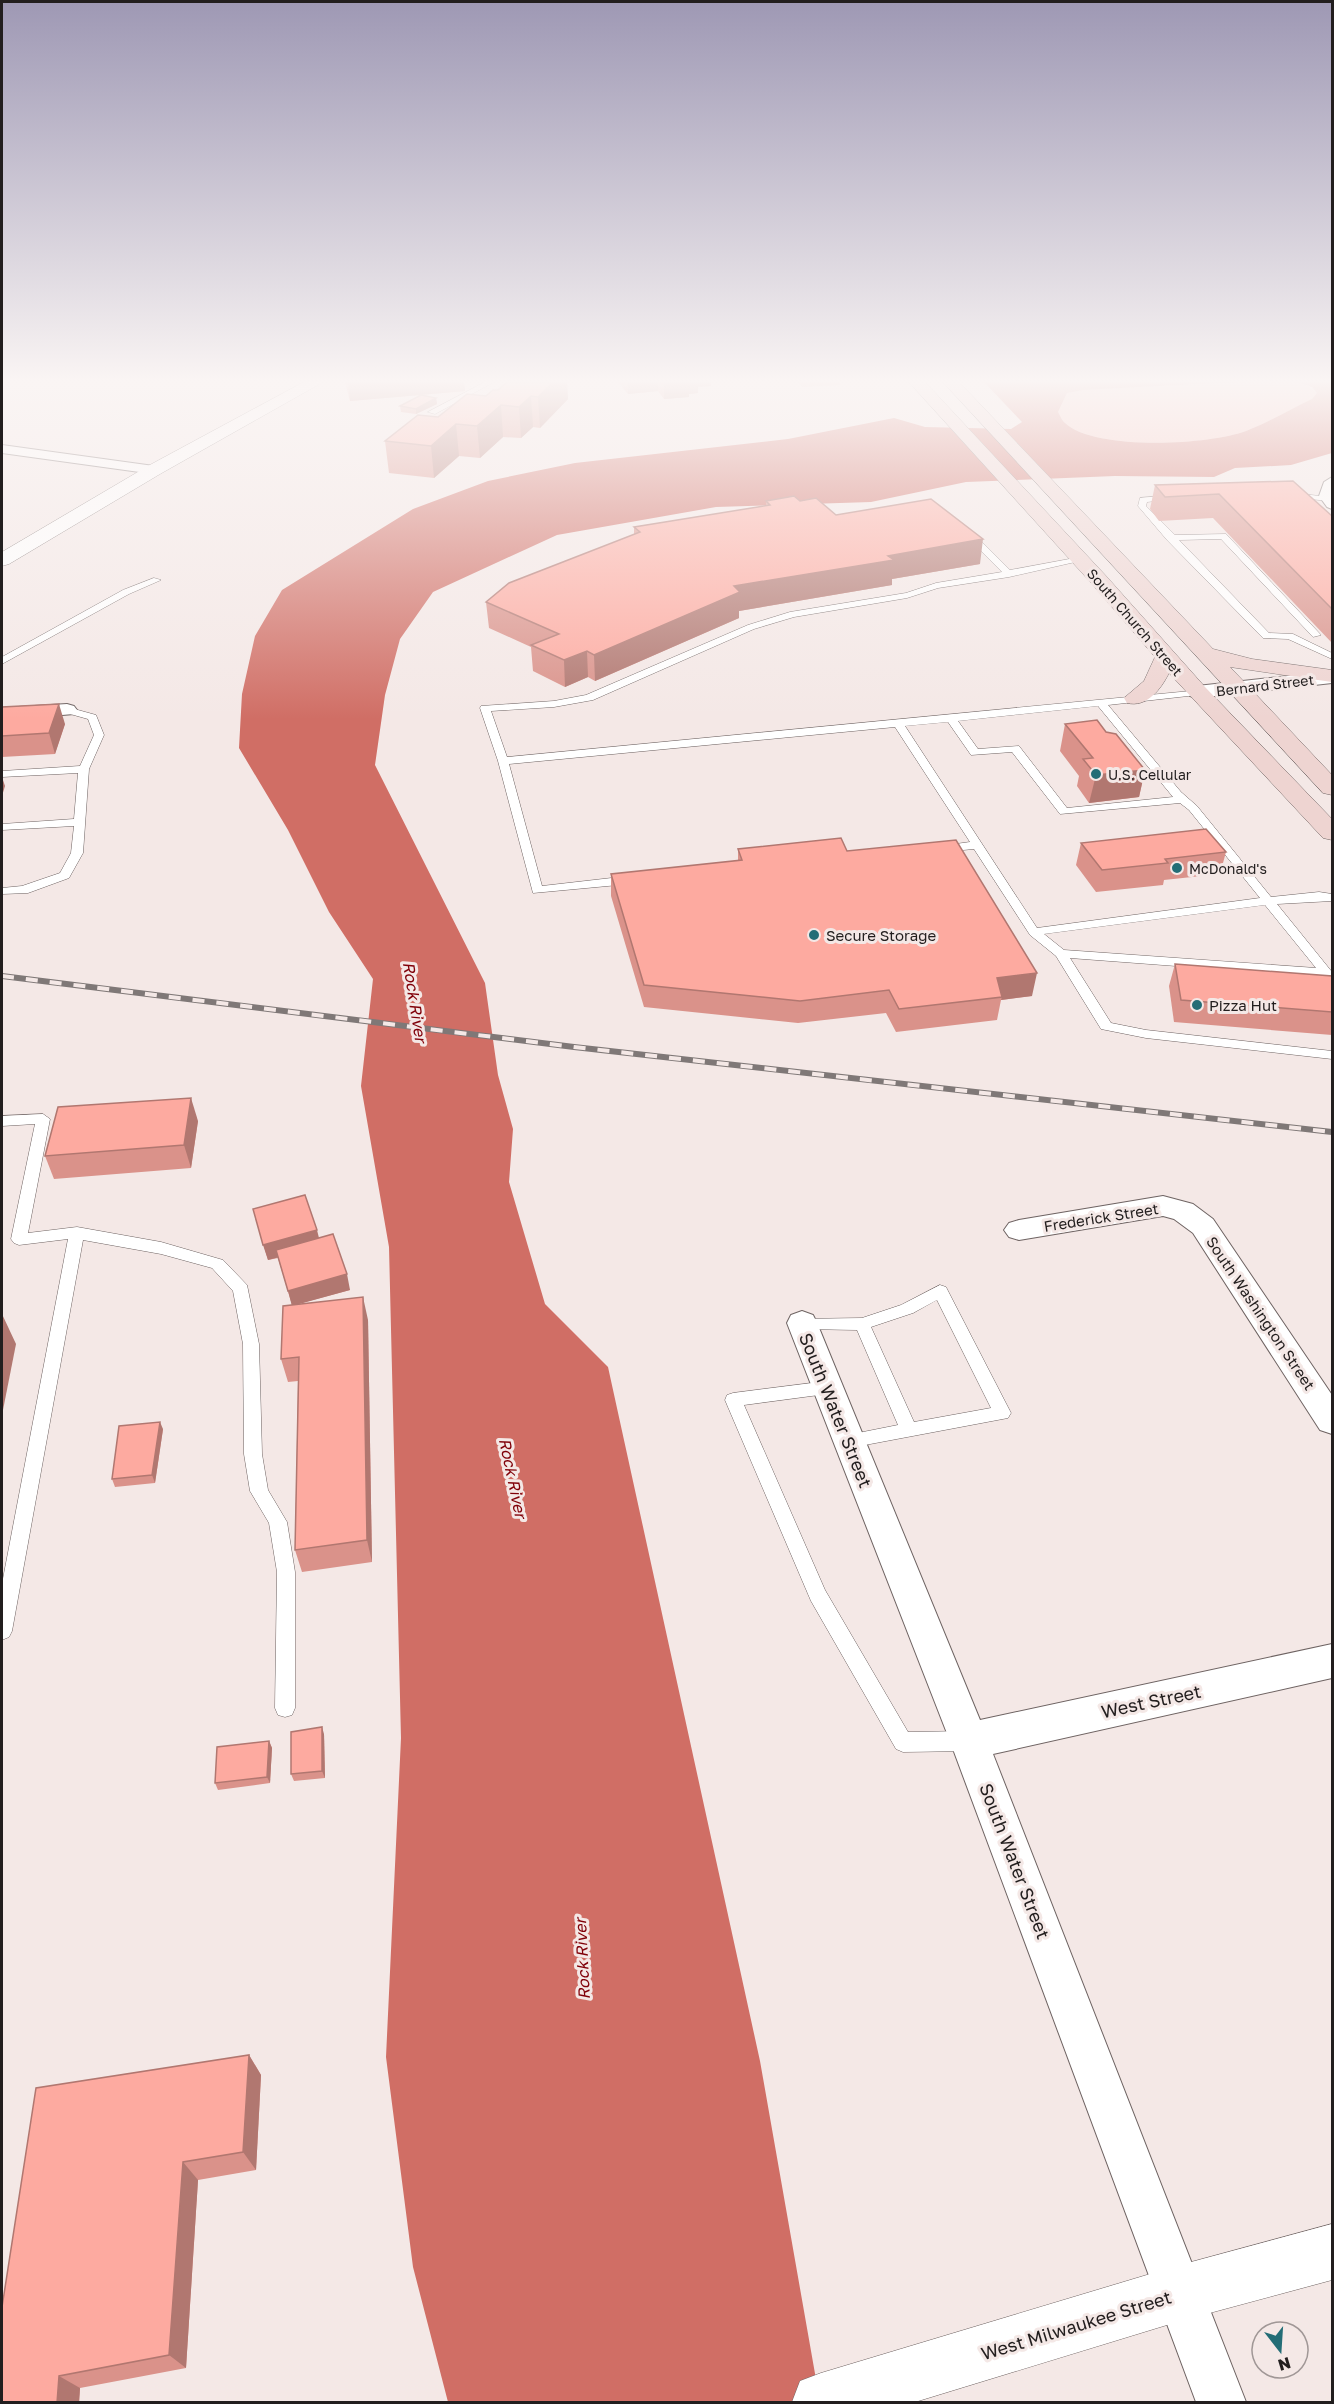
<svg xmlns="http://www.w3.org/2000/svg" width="1334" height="2404" viewBox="0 0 1334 2404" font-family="'Golos Text',sans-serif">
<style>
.green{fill:#fbc5be}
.water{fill:#d06e65}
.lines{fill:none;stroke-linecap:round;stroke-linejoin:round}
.service-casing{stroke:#6e6362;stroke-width:1}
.minor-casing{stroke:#6e6362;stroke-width:2}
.tertiary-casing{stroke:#6e6362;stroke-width:1}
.secondary-casing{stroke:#6e6362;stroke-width:1}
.service{fill:#fff;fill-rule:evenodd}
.minor{fill:#fff;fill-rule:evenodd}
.tertiary{fill:#fff;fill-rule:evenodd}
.secondary{fill:#eed4d1;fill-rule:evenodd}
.rail-casing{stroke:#7f7877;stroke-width:6}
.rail{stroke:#f4e8e6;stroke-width:4;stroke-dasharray:12;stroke-linecap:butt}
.wall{fill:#da928a}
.shaded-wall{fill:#b17770}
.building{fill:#fdaaa0;stroke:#b17770;stroke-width:1.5}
.poi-dot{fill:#236d76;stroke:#f4e8e6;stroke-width:2}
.labels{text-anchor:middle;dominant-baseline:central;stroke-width:6;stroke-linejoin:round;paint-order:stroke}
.far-street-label{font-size:14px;fill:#221e1e;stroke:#f4e8e6}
.far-poi-label{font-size:14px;fill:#221e1e;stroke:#f4e8e6;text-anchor:start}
.poi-label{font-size:15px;fill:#221e1e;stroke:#f4e8e6;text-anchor:start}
.street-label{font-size:15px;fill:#221e1e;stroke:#f4e8e6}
.water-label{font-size:16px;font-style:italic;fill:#800009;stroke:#f4e8e6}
.near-street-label{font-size:18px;fill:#221e1e;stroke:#f4e8e6}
</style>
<rect width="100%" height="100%" fill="#f4e8e6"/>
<path class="green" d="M1236 382H1302L1317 393 1312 399C1290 409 1268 423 1246 431 1209 445 1096 451 1065 423 1062 421 1060 415 1058 412L1067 393 1083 390Z"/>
<path class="water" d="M984 382H1236L1083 390 1067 393 1058 412C1060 415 1062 421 1065 423 1095 451 1209 445 1246 431 1268 423 1290 409 1312 399L1317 393 1312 387 1298 382H1332V453L1291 465 1235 468 1214 477 1115 476 966 482 871 502 716 507 557 535 433 592 400 639 385 695 375 765 485 983 498 1075 513 1129 509 1182 545 1304 608 1367 760 2061 820 2402H448L413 2267 386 2057 401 1738 389 1247 361 1086 373 979 329 912 288 830 239 748 242 694 255 636 282 590 413 509 488 481 575 463 788 439 894 418 925 427 1011 429 1022 422Z"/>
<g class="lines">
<g class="service-casing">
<g id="service">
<polygon points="485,382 494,382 435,414 428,412"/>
<polygon points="1293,493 1329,497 1332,500 1329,501 1290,497 1290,493"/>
<polygon points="1170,495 1173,495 1173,499 1147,502 1146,506 1175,535 1226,534 1321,635 1313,637 1221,539 1179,540 1269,633 1293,634 1332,653 1332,659 1288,639 1263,638 1167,540 1138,506 1140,498"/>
<path d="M965 531H971L1010 570 1080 557 1084 560 1009 577 938 588 907 598 794 617 754 629 593 700 554 707 491 711 507 757 1201 690V694L1197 695 1108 705 1181 792 1197 806 1271 897 1319 892 1332 894V901L1277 904 1332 972V984L1327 983 1323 977 1070 958 1111 1023 1146 1030 1332 1051V1059L1146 1038 1101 1029 1056 956 1030 935 974 849 941 852 935 849 941 846 970 842 895 727 509 764 542 886 629 876 635 880 629 884 533 893 498 761 480 708 481 706 554 701 586 695 748 625 790 612 906 593 936 583 1002 572 965 535ZM1098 706 1173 797 1067 808 1019 746 978 749 958 721ZM948 722 971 755 1012 752 1060 814 1180 803 1189 810 1260 898 1037 928 905 726ZM1265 905 1316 968 1064 950 1044 934Z"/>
<polygon points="154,578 161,580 129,594 2,664 2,657 123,590"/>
<polygon points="67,707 96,715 104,735 89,769 83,853 69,878 28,893 2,894 2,888 22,886 60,873 71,853 74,826 2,830 2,824 74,819 78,773 2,777 2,771 80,766 94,735 88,719 63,712 63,708"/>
<polygon points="43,1114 50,1119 28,1233 77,1227 161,1242 223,1260 247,1285 259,1344 262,1454 268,1490 287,1522 295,1572 295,1708 292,1715 285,1717 278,1715 275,1708 277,1572 269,1523 250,1491 244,1454 243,1344 233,1291 212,1268 161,1254 83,1240 12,1631 9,1637 2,1640 2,1584 68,1239 19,1245 14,1243 11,1239 35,1124 2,1126 2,1116"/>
<path d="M940 1285 946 1287 948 1291 1011 1413 1008 1418 849 1448 843 1446 840 1441 843 1436 898 1425 857 1330 802 1329 796 1327 794 1323 796 1319 862 1318 901 1305ZM937 1300 991 1408 914 1422 871 1327 913 1313Z"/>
<polygon points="828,1381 834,1383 836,1388 834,1393 744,1405 825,1590 908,1732 969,1731 976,1734 979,1741 976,1748 969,1751 903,1752 896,1749 811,1601 725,1400 727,1395 733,1393"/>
</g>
</g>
<g class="minor-casing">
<g id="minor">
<polygon points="2,445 154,466 161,470 154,474 2,453"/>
<polygon points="1332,477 1332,509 1327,507 1319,496 1324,482"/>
<polygon points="1332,671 1332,683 1197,698 1190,696 1188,692 1190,688 1197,686"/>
<polygon points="67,704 74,706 77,710 74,714 2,720 2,708"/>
<polygon points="1163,1196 1193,1204 1213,1219 1332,1395 1332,1434 1320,1430 1193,1233 1174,1219 1163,1216 1019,1240 1009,1237 1004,1230 1009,1223 1019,1220"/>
<polygon points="802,1311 813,1315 817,1323 980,1720 1332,1644 1332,1678 993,1754 1246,2402 1196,2402 950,1741 787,1323 791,1315"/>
</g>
</g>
<g class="tertiary-casing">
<g id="tertiary">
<polygon points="304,382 323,382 160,474 9,564 2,566 2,552 148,466"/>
<polygon points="1332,2224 1332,2280 1180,2321 915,2402 792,2402 800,2381 821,2373 1180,2265"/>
</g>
</g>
<g class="secondary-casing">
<g id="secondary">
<path d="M909 382H925L1107 577 1205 687 1332 819V840L1323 838 1169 673C1161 689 1147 708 1127 703L1124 698 1144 681 1155 657 1093 585Z"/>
<polygon points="943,382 959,382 1213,649 1252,659 1332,670 1332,682 1230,667 1332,775 1332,795 1323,793"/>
</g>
</g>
<use href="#service" class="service"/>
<use href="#minor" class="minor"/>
<use href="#tertiary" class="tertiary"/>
<use href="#secondary" class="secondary"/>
<g class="rail-casing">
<polyline id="rail" points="2,976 574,1047 1332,1132"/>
</g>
<use href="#rail" class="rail"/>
</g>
<g class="wall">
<polygon points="345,382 464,382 465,391 421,395 436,398 437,404 416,414 401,412 400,406 421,395 350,401"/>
<polygon points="507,382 567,382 568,399 540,428 533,427 521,438 503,437 480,458 459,456 434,478 389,473 385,441 498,390"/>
<polygon points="618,382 711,382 711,386 698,387 698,393 689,394 689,397 664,399 658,391 628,394"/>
<polygon points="798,382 840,382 840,385 802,387"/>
<polygon points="1293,481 1332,516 1332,643 1213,518 1159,521 1150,509 1155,485"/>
<polygon points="766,501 800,501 836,515 980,564 892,579 892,585 739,611 739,618 595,681 588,677 565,687 533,671 531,647 489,628 486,602 634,535 634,527 766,506"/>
<polygon points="2,707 65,724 55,754 2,757"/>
<polygon points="1065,724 1106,732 1145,770 1139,797 1089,803 1077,786 1079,776 1060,751"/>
<polygon points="1081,843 1226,852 1220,874 1164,880 1163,885 1096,892 1076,865"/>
<polygon points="738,849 847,851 1032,996 1001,1000 997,1020 896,1032 886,1013 798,1023 644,1007 611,896 611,874 738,861"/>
<polygon points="1175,964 1332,976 1332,1035 1174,1022 1169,986"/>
<polygon points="198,1121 191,1168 54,1179 45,1156"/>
<polygon points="253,1209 319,1238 350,1290 298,1304 368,1320 372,1562 302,1572 295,1550 298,1381 288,1382 281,1359 292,1305 278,1258 268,1260"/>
<polygon points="163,1429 155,1483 115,1487 112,1479"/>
<polygon points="324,1734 325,1778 294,1781 291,1774"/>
<polygon points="269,1741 272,1748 270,1783 218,1790 215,1783"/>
<polygon points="249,2055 261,2075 256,2170 198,2180 186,2368 80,2388 79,2403 2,2403"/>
</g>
<g class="shaded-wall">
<polygon points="348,382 464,382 465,391 350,401"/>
<polygon points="553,382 567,382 568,399 540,428 538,397"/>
<polygon points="628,382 658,382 658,391 628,394"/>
<polygon points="670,382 711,382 711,386 698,387 698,393 689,394 689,397 664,399 664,383"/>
<polygon points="531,396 533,427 521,438 519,407"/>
<polygon points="436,398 437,404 416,414 416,409"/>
<polygon points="501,405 503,437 480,458 477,426"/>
<polygon points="456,424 459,456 434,478 431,446"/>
<polygon points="983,539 980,564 892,579 892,585 739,611 739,618 595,681 594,655 734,586 888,556"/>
<polygon points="587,651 588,677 565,687 564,660"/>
<polygon points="59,704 65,724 55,754 49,733"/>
<polygon points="1145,770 1139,797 1089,803 1096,775"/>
<polygon points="2,777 5,786 2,796"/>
<polygon points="1037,973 1032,996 1001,1000 1002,997 997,978"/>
<polygon points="191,1098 198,1121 191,1168 184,1145"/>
<polygon points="317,1230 321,1246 268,1260 263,1245"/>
<polygon points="347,1274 350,1290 292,1306 288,1291"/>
<polygon points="363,1297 368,1320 372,1562 367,1540"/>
<polygon points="2,1314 16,1344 2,1415"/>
<polygon points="160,1422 163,1429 155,1483 152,1475"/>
<polygon points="322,1727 324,1734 325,1778 322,1771"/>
<polygon points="269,1741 272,1748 270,1783 267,1777"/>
<polygon points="249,2055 261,2075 256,2170 243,2152"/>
<polygon points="183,2162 198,2180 186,2368 169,2355"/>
<polygon points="59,2376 80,2388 79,2403 57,2403"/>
</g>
<g class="building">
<polygon points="507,382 553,382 538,397 531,396 519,407 501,405 477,426 456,424 431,446 385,441 418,415 438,417 467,394 486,396 493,390 498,390"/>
<polygon points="421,395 436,398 416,409 400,406"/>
<polygon points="1293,481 1332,516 1332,609 1219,494 1165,497 1155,485"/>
<polygon points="794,496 800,501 816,498 836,515 931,499 983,539 888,556 894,560 734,586 740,592 594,655 587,651 564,660 531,645 559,634 486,602 509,583 640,532 634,527 770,505 766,501"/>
<polygon points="59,704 49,733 2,736 2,707"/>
<polygon points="1097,720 1106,732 1116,734 1145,770 1096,775 1083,759 1093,758 1065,724"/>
<polygon points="1206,829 1226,852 1165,859 1168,863 1102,870 1081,843"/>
<polygon points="841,838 847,851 956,840 1037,973 997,978 1002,997 899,1009 889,990 800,1001 644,985 611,874 742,860 738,849"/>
<polygon points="1175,964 1332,976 1332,1012 1181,1000"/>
<polygon points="191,1098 184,1145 45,1156 58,1107"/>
<polygon points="305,1195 317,1230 263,1245 253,1209"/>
<polygon points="333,1234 347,1274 288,1291 276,1250"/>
<polygon points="363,1297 367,1540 295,1550 299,1357 281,1359 283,1306"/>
<polygon points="160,1422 152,1475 112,1479 119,1426"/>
<polygon points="322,1727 322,1771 291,1774 291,1732"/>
<polygon points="269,1741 267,1777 215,1783 217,1747"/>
<polygon points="249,2055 243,2152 183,2162 169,2355 59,2376 57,2403 2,2403 2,2307 36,2088"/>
</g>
<linearGradient id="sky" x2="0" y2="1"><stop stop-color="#9e98b4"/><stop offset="0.53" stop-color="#faf5f4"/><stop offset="1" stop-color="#faf5f4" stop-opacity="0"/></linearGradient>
<rect width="1334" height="719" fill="url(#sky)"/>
<g class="poi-dot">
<circle cx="1096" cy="774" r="6"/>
<circle cx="1177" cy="868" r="6"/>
<circle cx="814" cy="935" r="6"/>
<circle cx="1197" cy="1005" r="6"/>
</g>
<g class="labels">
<g class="far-street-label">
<text transform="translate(1135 622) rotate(49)">South Church Street</text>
<text transform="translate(1265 685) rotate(-7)">Bernard Street</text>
</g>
<g class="far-poi-label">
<text x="1108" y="774">U.S. Cellular</text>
<text x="1189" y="868">McDonald's</text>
</g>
<g class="poi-label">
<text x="826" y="935">Secure Storage</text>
<text x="1209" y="1005">Pizza Hut</text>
</g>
<g class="street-label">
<text transform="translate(1101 1217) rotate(-9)">Frederick Street</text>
<text transform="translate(1261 1313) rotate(56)">South Washington Street</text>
</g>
<g class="water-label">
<text transform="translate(415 1002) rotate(81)">Rock River</text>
<text transform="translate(513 1478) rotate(78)">Rock River</text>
<text transform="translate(582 1959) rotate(-93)">Rock River</text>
</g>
<g class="near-street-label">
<text transform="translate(836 1410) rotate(68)">South Water Street</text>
<text transform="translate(1151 1701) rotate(-12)">West Street</text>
<text transform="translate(1015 1861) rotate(69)">South Water Street</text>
<text transform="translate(1076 2325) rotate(-17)">West Milwaukee Street</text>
</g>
</g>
<rect width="1334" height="2404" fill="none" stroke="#221e1e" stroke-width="6"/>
<g transform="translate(1280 2350) rotate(163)"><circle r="28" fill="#f4e8e6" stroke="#a09796" stroke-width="1.5"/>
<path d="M0-4.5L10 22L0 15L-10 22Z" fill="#236d76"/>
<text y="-9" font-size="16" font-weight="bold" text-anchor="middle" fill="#221e1e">N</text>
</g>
</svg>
